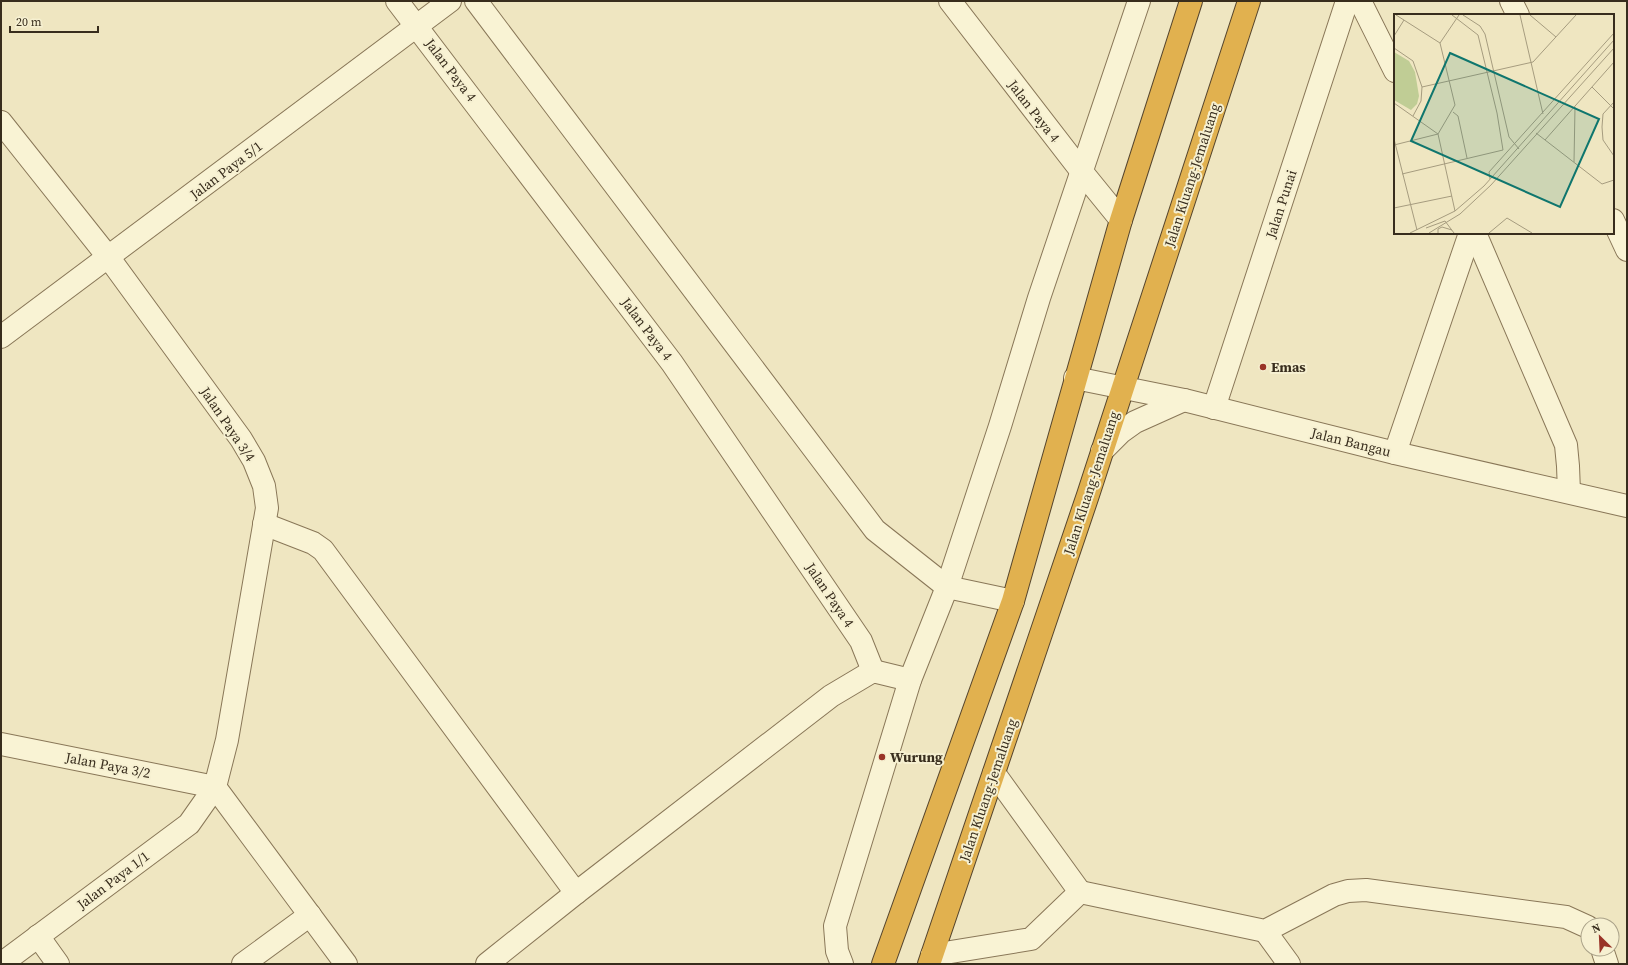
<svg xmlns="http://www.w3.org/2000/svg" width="1628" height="965" viewBox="0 0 1628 965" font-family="'Source Serif 4',serif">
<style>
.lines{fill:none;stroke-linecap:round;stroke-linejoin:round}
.minor-casing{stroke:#897758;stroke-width:24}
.highway-casing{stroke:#56452d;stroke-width:24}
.minor{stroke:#f9f3d4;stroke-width:22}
.highway{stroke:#e1b14f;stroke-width:22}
.poi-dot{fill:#993327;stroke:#f6f0d1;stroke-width:1.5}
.labels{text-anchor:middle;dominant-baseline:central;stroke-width:4;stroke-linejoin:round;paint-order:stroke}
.street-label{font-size:14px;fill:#382d1d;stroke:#f6f0d1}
.poi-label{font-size:14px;font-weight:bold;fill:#382d1d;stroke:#f6f0d1;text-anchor:start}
.inset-road{fill:none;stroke:#a69c7f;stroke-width:1}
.view{fill:#0f766e;fill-opacity:0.15;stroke:#0f766e;stroke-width:2}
.inset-edge{fill:none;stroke:#382d1d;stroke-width:2}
</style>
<rect width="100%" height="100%" fill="#efe6c1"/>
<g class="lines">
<g class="minor-casing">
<g id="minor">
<polyline points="397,1 672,363 861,641 873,671"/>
<polyline points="476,1 875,530 947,587 1013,601"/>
<polyline points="950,1 1082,172 1121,220"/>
<polyline points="1360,1 1395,71"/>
<polyline points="1511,1 1518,15"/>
<polyline points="1,122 109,258 241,439 254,461 264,486 267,508 227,740 215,787 189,824 1,964"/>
<polyline points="1613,220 1627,250"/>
<polyline points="1475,233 1566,445 1568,466 1569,492"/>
<polyline points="1,337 450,1"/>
<polyline points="1075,378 1184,400 1395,453 1627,506"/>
<polyline points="1214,408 1347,1"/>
<polyline points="1102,451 1121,432 1135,422 1184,400"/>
<polyline points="1395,453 1470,233"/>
<polyline points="264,524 313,543 323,550 576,893"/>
<polyline points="1,744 215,787"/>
<polyline points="215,787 346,964"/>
<polyline points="1080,892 1265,931 1334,895 1348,891 1366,890 1566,917 1588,927"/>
<polyline points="1265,931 1289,964"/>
<polyline points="38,936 58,964"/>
<polyline points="1602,949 1607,964"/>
<polyline points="932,955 1031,939 1080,892 994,773"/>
<polyline points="243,964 310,915"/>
<polyline points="487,964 576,893 831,696 873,671 910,680"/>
<polyline points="842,964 837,951 835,926 910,680 947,587 1000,426 1039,298 1139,1"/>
</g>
</g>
<g class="highway-casing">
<g id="highway">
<polyline points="883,964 1013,601 1121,220 1191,1"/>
<polyline points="929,964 1088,495 1249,1"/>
</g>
</g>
<use href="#minor" class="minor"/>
<use href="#highway" class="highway"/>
</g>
<g class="poi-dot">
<circle cx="1263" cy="367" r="4"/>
<circle cx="882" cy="757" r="4"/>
</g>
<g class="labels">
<g class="street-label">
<text transform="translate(451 70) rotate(53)">Jalan Paya 4</text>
<text transform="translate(1034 111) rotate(52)">Jalan Paya 4</text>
<text transform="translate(226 170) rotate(-37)">Jalan Paya 5/1</text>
<text transform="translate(1192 175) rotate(-72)">Jalan Kluang-Jemaluang</text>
<text transform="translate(1281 204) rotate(-72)">Jalan Punai</text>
<text transform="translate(647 329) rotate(53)">Jalan Paya 4</text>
<text transform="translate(228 424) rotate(56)">Jalan Paya 3/4</text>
<text transform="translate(1351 442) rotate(14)">Jalan Bangau</text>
<text transform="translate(1091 483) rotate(-72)">Jalan Kluang-Jemaluang</text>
<text transform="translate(830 595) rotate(56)">Jalan Paya 4</text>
<text transform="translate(108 765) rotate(11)">Jalan Paya 3/2</text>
<text transform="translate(988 790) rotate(-71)">Jalan Kluang-Jemaluang</text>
<text transform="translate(113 880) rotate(-37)">Jalan Paya 1/1</text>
</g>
<g class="poi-label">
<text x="1271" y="367">Emas</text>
<text x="890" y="757">Wurung</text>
</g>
</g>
<g transform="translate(1394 14)">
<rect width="220" height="220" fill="#efe6c1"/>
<path d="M0 38 15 47 21 58 25 82 23 90 17 96 0 86Z" fill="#c0cd95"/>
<path class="inset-road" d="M58 1 84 21 103 99 109 136M69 1 86 12 91 20 115 123 125 135M126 1 149 100M136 1 162 23M0 22 10 6M46 29 65 1M0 34 19 47 28 73 27 87 19 102M28 73 139 48 182 1M198 73 220 95M220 88 209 100 208 113 209 126 220 142M0 89 44 120M59 98 64 102 73 144M142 119 208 170 220 166M44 120 61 197M0 125 23 216M151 126 220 48M0 131 44 120 61 91 46 29 2 1M180 148 181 93M8 160 109 136M96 165 95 158 220 19M0 194 58 182M32 214 51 207 60 219M16 219 61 197 90 172 220 26M35 219 66 200 97 171 220 34M44 219V215L48 213 58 216M95 219 113 204 138 219"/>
<path class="view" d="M56 39 205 105 166 193 17 127Z"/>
<rect width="220" height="220" class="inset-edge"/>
</g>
<rect width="1628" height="965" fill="none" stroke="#382d1d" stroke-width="4"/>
<g transform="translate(1600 937) rotate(336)"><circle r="19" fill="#f6f0d1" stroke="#aaa289"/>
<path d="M0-3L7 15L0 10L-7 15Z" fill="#993327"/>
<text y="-6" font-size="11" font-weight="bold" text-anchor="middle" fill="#382d1d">N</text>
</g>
<path d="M10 26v6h88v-6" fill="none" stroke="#382d1d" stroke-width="2"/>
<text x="16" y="26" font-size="12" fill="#382d1d" stroke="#f6f0d1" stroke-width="3" paint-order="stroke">20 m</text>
</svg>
